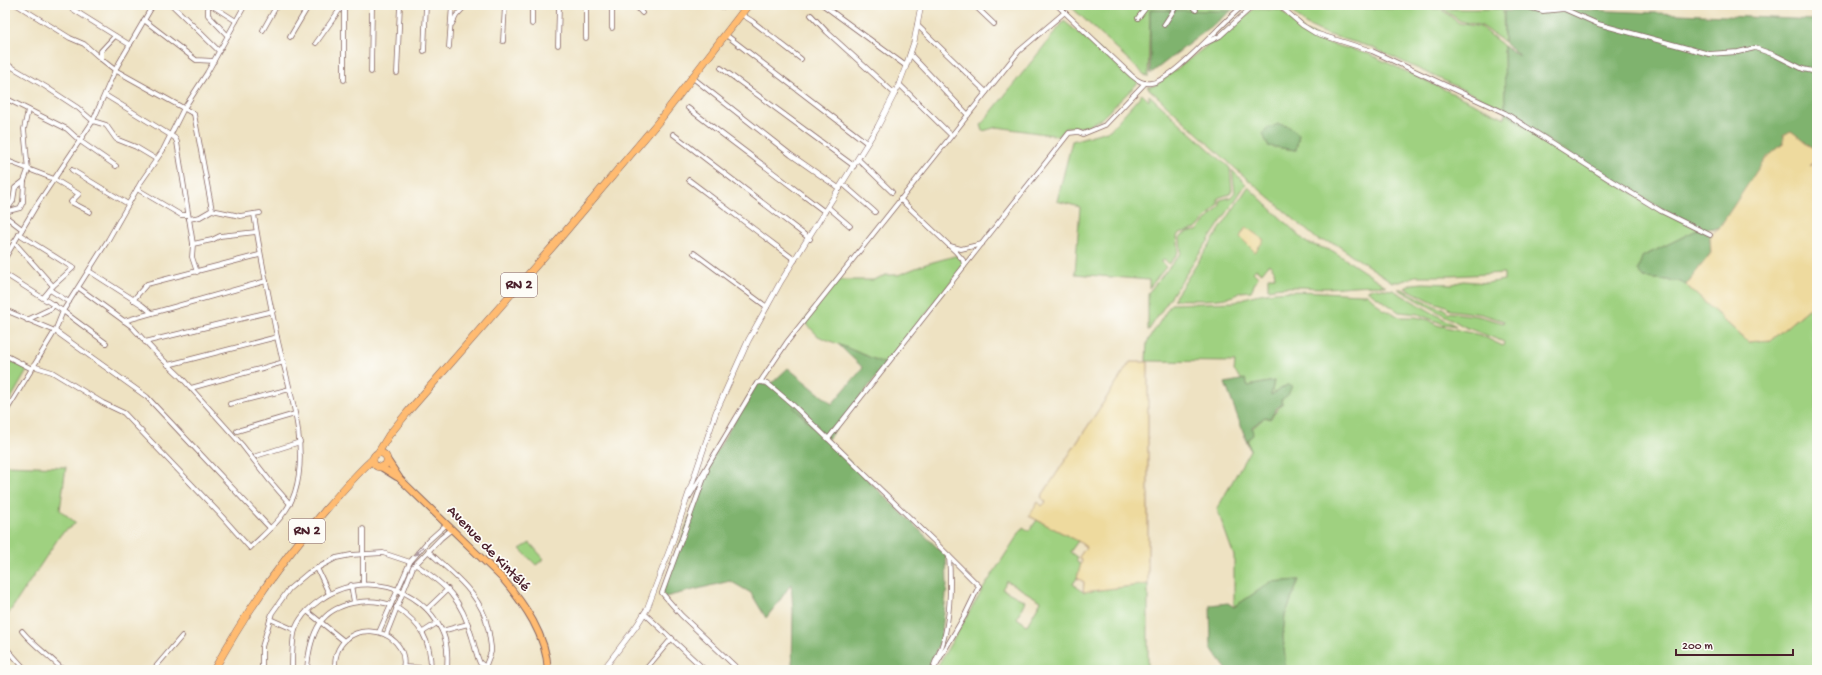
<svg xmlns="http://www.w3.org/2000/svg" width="1822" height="675" viewBox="0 0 1822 675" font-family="'Gochi Hand',sans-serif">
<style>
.green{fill:#9fd180;stroke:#747856;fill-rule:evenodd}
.forest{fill:#7fb36e;stroke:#64694c}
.sand{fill:#eeda9e;stroke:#9c7c64}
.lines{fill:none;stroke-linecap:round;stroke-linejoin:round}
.minor-casing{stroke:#836360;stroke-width:5.5}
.tertiary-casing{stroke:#836360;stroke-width:6}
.primary-casing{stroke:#836360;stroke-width:8}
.trunk-casing{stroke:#836360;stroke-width:8}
.minor{stroke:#fff;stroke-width:4}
.tertiary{stroke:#fff;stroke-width:5}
.primary{stroke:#ffbb71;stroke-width:6}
.trunk{stroke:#ffbb71;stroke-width:7}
.oneway{fill:#ae9aa0}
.labels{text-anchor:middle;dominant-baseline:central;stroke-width:3.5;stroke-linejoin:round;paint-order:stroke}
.shield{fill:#fdfcf7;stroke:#806168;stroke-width:1}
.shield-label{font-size:14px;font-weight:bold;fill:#4a1f2b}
.street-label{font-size:15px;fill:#4a1f2b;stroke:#fdfcf7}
</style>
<rect width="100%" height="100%" fill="#fdfcf7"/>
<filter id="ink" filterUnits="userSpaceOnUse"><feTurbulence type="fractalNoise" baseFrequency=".025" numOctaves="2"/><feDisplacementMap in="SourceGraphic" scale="8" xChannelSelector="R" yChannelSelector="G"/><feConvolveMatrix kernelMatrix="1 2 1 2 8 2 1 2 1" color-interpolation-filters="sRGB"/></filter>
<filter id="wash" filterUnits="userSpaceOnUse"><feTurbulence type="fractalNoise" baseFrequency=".012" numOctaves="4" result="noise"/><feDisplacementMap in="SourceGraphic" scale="16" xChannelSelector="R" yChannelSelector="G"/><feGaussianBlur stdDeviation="0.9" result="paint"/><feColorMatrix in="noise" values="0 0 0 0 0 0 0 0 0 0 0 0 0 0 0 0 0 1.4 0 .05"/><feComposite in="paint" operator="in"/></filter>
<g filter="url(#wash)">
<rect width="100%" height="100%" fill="#eee2c2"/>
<g class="green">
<polygon points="1069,5 1238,5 1231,11 1150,10 1148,78"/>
<polygon points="1288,8 1441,9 1459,23 1481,27 1504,46 1505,109 1371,47 1326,34 1305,24"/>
<path d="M1254 9 1280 10 1303 30 1301 32 1303 34 1308 32 1316 36V40L1369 54 1505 118V113L1661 211 1699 229 1642 257 1641 273 1644 278 1682 281 1748 342 1771 340 1817 301V670H1286L1283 636 1285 615 1299 580 1271 582 1234 607V556L1217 509 1250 450C1244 430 1252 430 1265 417L1270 419 1282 404 1281 400 1287 385 1271 395 1274 381 1248 386 1234 371 1235 362 1146 361 1147 342 1171 304 1236 302C1269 284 1330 294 1367 294L1383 309 1400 317H1416L1429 320 1437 325 1480 335 1503 346 1504 342 1465 327 1398 289H1402L1439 308H1444L1447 312 1478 316 1504 323V321L1481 314 1450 310 1446 306 1433 302 1405 288 1412 284 1423 283 1453 284 1463 281 1487 283 1504 280V273L1452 276H1415L1400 282H1392L1334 243 1318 240 1237 170 1147 87 1156 85 1208 45 1219 39ZM1299 134 1296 150 1268 146Z"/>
<polygon points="1443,9 1503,9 1504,42 1482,26 1460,21"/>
<polygon points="1064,21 1139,82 1102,118 1086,127 1066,127 1059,136 997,127 983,131 981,125"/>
<path d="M1142 94 1149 101V95L1230 168 1232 191 1230 194 1218 198V205L1196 229 1179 233 1177 237C1180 252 1179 253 1169 264L1164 260 1161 262 1166 267 1149 288V280L1075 274 1080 207 1057 201 1072 141 1110 130Z"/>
<polygon points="1232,170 1246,184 1148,331 1148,293 1181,253 1180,237 1187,232 1197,231 1220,206 1220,200 1231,197 1235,192"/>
<path d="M1248 187 1307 243 1333 251 1386 286C1366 284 1346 287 1327 288 1307 288 1288 285 1268 289V277H1275L1274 270 1269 264 1262 273 1256 269 1253 272 1258 277 1251 291 1240 292C1228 303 1190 299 1173 300Z"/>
<polygon points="958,255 963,260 964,266 886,364 818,336 804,321 837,280 873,280 886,275 898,275 926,264"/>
<polygon points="1375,288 1393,290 1456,326 1443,324 1418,314 1399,312 1367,290"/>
<polygon points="5,362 15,362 28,369 5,409"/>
<polygon points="5,465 66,467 60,510 76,523 61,534 5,619"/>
<path d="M1037 520 1078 541 1070 552 1078 558 1076 561 1081 565 1077 578 1073 584 1083 592 1148 584V670H935L983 589 1023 527 1029 531ZM1007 581 1041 601 1027 625 1017 618 1025 601 1002 589Z"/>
<polygon points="530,543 544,559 536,565 520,549"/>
</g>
<g class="forest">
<polygon points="1564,9 1817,20 1817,151 1791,131 1732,215 1719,228 1700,229 1710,235 1711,253 1686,285 1678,281 1644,278 1638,270 1642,257 1699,229 1607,178 1505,113 1504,46 1520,56 1504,42 1504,11 1543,11"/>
<polygon points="1150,10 1231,11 1150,74"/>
<polygon points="1278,124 1288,126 1299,134 1296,150 1268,146 1263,134 1267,129"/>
<polygon points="838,344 886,364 828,439 793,407 946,556 947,586 941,640 927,670 792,670 793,610 791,584 778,603 766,618 751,593 730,581 665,597 662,593 710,462 757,383 770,385 788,368 832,404 863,368"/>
<polygon points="1245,379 1248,386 1274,381 1271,395 1287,385 1292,386 1288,395 1281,400 1282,404 1276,409 1270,419 1265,417 1252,427 1253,435 1247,440 1250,450 1225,383"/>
<polygon points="1299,580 1285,615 1283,636 1286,670 1227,670 1211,648 1210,605 1228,603 1234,607 1271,582"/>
</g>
<g class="sand">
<polygon points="1791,131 1817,151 1817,157 1810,166 1817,162 1817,301 1771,340 1748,342 1686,285 1711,253 1710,235 1719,228 1764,160 1783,144 1783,135"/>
<polygon points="1246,227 1264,240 1255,252 1240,237"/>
<polygon points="1130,362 1148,362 1148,584 1083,592 1084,582 1077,578 1082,560 1079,557 1086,547 1078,541 1029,516 1038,502 1042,506 1046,502 1041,497"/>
</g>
</g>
<g filter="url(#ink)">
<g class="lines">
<g class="minor-casing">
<g id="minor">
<polyline points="17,5 70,38 84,44 101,59"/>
<polyline points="66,5 130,45"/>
<polyline points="172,5 219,51"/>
<polyline points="208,5 208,15 228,36"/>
<polyline points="211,5 236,21"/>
<polyline points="344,5 344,80"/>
<polyline points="612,5 612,28"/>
<polyline points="635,5 642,13"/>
<polyline points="713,5 725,7"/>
<polyline points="823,5 906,66"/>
<polyline points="974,5 994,24"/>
<path d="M1057 5 1132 76C1138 81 1143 84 1151 83 1173 81 1224 20 1244 5"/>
<polyline points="1190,5 1196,10"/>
<polyline points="1279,5 1302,25 1315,33 1372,51 1505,113 1607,178 1661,211 1710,235"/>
<polyline points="1520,5 1543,11 1564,9 1598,24 1709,54 1738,52 1755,48 1775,55 1803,69 1817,72"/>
<polyline points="741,14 752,21 801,59"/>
<polyline points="811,15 827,32 895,94"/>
<polyline points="1138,18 1148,5"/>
<polyline points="144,20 196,60 214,61"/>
<polyline points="452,24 456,16 466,5"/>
<polyline points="532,24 532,5"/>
<polyline points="917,25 986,92"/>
<polyline points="1164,25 1177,5"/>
<polyline points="263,30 277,5"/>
<polyline points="726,35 867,143"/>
<polyline points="115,36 101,51 101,59 115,70 194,114 212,210"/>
<polyline points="290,37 309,5"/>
<polyline points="586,38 586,5"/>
<polyline points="503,41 505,5"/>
<polyline points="316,43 343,5"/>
<polyline points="1206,43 1220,36 1254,5"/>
<polyline points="558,45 559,5"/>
<polyline points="449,47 452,5"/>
<polyline points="424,51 426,5"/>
<polyline points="910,54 968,115"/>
<polyline points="5,63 46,87 78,108 93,121 106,125 116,139 136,147 156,159"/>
<polyline points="721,68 854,166"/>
<polyline points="371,72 372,5"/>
<polyline points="397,73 400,5"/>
<polyline points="693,78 791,155 840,189"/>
<polyline points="899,84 951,135"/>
<polyline points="105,95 175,138 177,142 193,244"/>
<polyline points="5,98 67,129 80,141 116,166"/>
<polyline points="688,108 825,212"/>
<polyline points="673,134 810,239"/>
<polyline points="858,159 892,192"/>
<polyline points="5,160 54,179 79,194 71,202 90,212"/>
<polyline points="72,170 128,204"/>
<polyline points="689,180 795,260"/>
<polyline points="843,184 875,212"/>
<polyline points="137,189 181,215 188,215"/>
<polyline points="900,199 955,251 963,260 964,266"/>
<polyline points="828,207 850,226"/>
<polyline points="6,211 13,201 15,188 24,181"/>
<polyline points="5,212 20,208 23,202 24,181 28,170 24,129 28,110"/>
<polyline points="5,216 22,229"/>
<polyline points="189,219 200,217 212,210 240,216 260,213"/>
<polyline points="19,234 73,268 53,286"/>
<polyline points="14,242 53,286 43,298"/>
<polyline points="950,246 961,249 982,244"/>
<polyline points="694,253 767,307"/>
<polyline points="5,258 36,206 93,121 115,70 153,5"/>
<polyline points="89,271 142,305 152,313"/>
<polyline points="197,272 192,257 193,244 212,240 220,236 256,232"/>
<polyline points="5,274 63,311 106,343"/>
<polyline points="79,288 131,326 157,354 180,376 242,445 270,481 290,504"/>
<polyline points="50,290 69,302"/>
<polyline points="133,300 147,284 259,255"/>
<polyline points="5,310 55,331 147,397 270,528"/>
<polyline points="27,320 50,309 55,305"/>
<polyline points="124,321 266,281"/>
<polyline points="145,342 273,311"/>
<polyline points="5,355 32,369"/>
<polyline points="168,365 277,337"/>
<path d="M33 366 52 372 103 403 124 413 218 512 250 548C266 532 288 515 295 492 310 444 287 384 277 337 269 296 260 256 254 214"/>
<polyline points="760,382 767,383 793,405 935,542 979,586 965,615 933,670"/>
<polyline points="191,388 284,362"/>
<polyline points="230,404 290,389"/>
<polyline points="5,413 55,331 63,311 108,240 141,182 163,150 183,110 207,73 245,5"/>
<polyline points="237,431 295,414"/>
<polyline points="828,439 1069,133 1078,132 1083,134 1105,125 1145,83"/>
<polyline points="256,456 300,442"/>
<polyline points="707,470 662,593 681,615 739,670"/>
<polyline points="689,497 757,383 760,382 787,342 1019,51 1065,12"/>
<polyline points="363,529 363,584"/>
<path d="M428 551C448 570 475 589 485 617 488 627 490 637 491 647V652L484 670"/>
<path d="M415 564C447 586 461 598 472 637 475 646 476 655 480 663L490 670"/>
<polyline points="317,568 329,594"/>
<polyline points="351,585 354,602"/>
<path d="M396 607C421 624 431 640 431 670"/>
<polyline points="427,609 448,589"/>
<polyline points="307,611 344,641"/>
<polyline points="644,613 705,670"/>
<polyline points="270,619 295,630"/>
<path d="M22 631C34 646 50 656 63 670"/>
<polyline points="442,631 468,624"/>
<polyline points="379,632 410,562 428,541 447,524"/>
<polyline points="423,632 437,623"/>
<polyline points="386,635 413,567 441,538 452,529"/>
<polyline points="8,650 26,670"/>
<path d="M934 665C937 657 941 650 943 642 951 614 951 584 949 556"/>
<polyline points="403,667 447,669"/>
<polyline points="153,670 182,636"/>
<polyline points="262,670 262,647 272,613 289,589 308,573 336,558 351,555 383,553 410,562"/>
<path d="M292 670C292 659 292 641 295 630 299 618 310 607 320 600 361 570 420 585 442 631 448 643 448 657 447 670"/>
<path d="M307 670C308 654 311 637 320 623 334 602 369 597 391 605"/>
<path d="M335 670C332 614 412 623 403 670"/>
<polyline points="645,670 672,638"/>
</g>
</g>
<g class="tertiary-casing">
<polyline id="tertiary" points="603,670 637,625 647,609 671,546 716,412 748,341 780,283 878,126 898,87 906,66 914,42 921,5"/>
</g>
<g class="primary-casing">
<g id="primary">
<path d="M388 461 400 479 503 579C525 605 546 635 548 670"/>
<polyline points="381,467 397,477"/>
</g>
</g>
<g class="trunk-casing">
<g id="trunk">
<circle cx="380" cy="460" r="7"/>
<polyline points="378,453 389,435 407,413 554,245 659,121 748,5"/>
<path d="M214 670C247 610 284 557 329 506 343 490 357 473 373 459"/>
</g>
</g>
<use href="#minor" class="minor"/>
<use href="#tertiary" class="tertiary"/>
<use href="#primary" class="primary"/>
<use href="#trunk" class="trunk"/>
</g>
<defs><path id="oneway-solid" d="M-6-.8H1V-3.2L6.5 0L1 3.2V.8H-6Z"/></defs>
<use class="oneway" href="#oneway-solid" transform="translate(419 551) rotate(133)"/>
</g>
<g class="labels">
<g class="shield">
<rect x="501" y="273" width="36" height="24" rx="3"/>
<rect x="289" y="519" width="36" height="24" rx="3"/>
</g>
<g class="shield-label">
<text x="519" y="285">RN 2</text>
<text x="307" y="531">RN 2</text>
</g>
<g class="street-label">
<text transform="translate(488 549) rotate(46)">Avenue de Kintélé</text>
</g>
</g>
<rect width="1822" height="675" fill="none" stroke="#fdfcf7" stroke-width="20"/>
<path d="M1676 649v6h117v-6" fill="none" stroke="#4a1f2b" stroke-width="2"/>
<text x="1682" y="649" font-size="12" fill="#4a1f2b" stroke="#fdfcf7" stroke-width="3" paint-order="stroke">200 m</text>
</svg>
